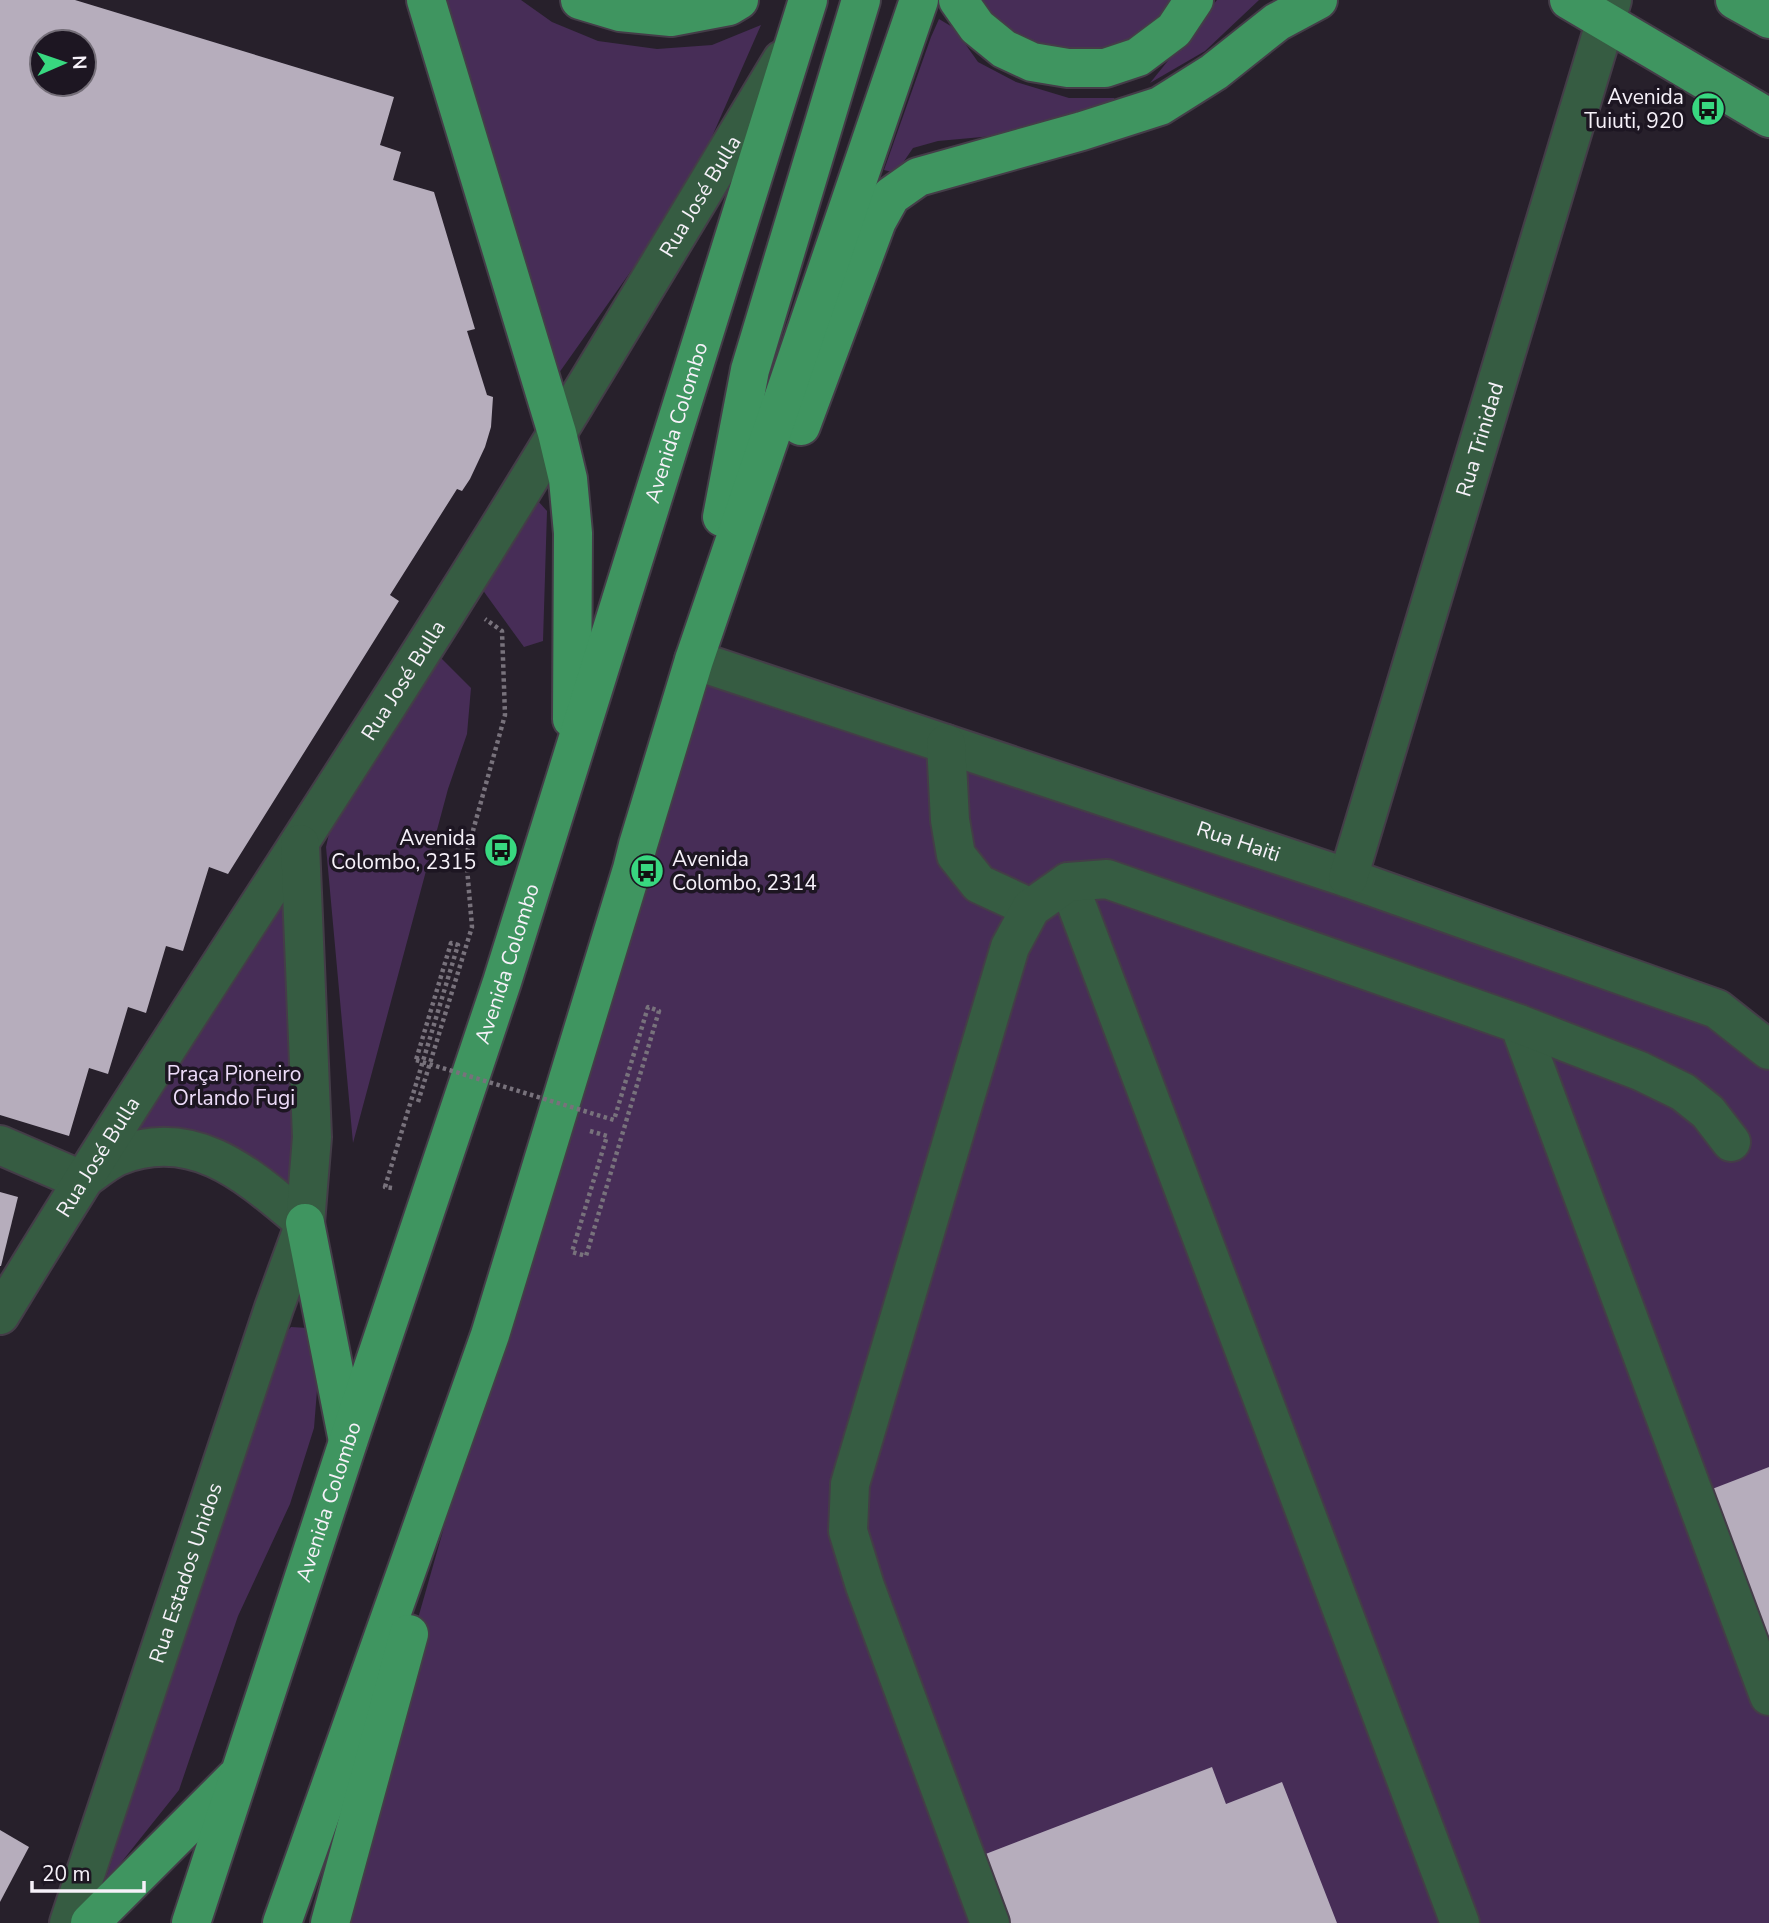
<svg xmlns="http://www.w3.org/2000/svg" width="1769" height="1923" viewBox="0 0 1769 1923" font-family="'Nunito Sans',sans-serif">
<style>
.green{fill:#472d57}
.building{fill:#b6adbc;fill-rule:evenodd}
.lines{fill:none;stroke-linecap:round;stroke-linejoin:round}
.minor-casing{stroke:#443d48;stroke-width:42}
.major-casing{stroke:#443d48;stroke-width:42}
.path{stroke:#78727c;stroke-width:4.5;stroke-dasharray:3.5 3.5;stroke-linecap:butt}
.minor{stroke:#365c42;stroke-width:38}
.major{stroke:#3f9560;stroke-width:38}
.path-bridge{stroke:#78727c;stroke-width:4.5;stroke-dasharray:3.5 3.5;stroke-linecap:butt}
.labels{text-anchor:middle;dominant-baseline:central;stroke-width:7;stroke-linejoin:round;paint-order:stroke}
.poi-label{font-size:21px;fill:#f6f1f9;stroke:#1d1622;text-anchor:end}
.street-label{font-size:21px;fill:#f6f1f9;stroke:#1d1622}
.park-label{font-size:21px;fill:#eddcf9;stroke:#1d1622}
</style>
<rect width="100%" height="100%" fill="#27202b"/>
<g class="green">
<polygon points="443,0 521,0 552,22 598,41 657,49 712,45 761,25 689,189 554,380"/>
<polygon points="973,0 1179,0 1143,39 1092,59 1044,56"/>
<polygon points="1217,0 1259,0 1205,51 1150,83"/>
<polygon points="939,19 954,28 978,62 1016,82 1069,98 1114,98 1118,106 1040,130 982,137 938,141 913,148 896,173 884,170 931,37"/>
<polygon points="538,501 547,511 543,641 524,647 482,589"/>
<polygon points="434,651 471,688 467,734 448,789 353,1143 326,847 333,816"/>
<polygon points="694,660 1717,1009 1769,1050 1769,1923 331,1923 632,869"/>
<polygon points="300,844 305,1223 219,1160 115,1157"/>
<polygon points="291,1327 308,1328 321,1340 314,1428 290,1504 238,1616 179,1790 104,1884 279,1341"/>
</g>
<g class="building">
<path d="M0 0H75L394 97 380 145 401 152 393 180 434 192 475 329 467 331 487 395 493 397 491 427 485 447 470 479 462 491 457 489 390 595 399 601 228 874 209 867 183 951 166 946 146 1013 128 1007 108 1074 89 1068 69 1136 0 1115ZM42 42H84V84H42Z"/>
<polygon points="0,1192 18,1197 1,1266 0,1266"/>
<polygon points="1769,1467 1769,1654 1707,1491"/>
<polygon points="1212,1767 1226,1804 1282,1782 1337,1923 1009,1923 983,1855"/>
<polygon points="0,1830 29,1847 0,1902"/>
</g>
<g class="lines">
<g class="minor-casing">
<g id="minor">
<path id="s1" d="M694 660 1348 878 1717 1009 1769 1050"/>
<polyline points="946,744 950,820 956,855 979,884 1031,908"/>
<path id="s2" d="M1348 878 1612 0"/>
<polyline points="1068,882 1460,1923"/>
<polyline points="1519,1024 1769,1696"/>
<polyline points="0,1145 81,1180"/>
<path d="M86 1177C96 1170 107 1161 118 1156 195 1125 250 1177 305 1223"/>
<path id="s3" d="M0 1315C146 1074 304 840 454 600 566 422 673 241 782 60"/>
<path id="s4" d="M69 1923 274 1308 305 1223 312 1137 300 844"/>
<polyline points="990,1923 865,1586 848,1531 850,1484 1010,947 1031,908 1068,882 1107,879 1519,1024 1640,1071 1683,1092 1708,1112 1731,1142"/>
</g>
</g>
<g class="major-casing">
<g id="major">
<polyline points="426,0 557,433 568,479 573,533 572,719"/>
<polyline points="580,0 620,12 671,17 729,6 739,0"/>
<polyline points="958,0 977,27 1004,49 1032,62 1068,68 1105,68 1138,57 1174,30 1194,0"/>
<polyline points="1569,0 1769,118"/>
<polyline points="1735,0 1769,19"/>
<polyline points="801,426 877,221 891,196 918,177 1082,131 1160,106 1214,72 1277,22 1318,0"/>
<polyline points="722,517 750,370 861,0"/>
<polyline points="305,1223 348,1441"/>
<polyline points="90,1923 235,1778"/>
<path id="s5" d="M191 1923 348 1442 502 982 808 0"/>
<polyline points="282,1923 490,1335 632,869 638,845 694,660 919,0"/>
<polyline points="330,1923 409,1634"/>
</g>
</g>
<g class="path">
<polyline points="418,1102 472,927 466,856 505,715 502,631 485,619"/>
<polyline points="590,1131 607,1136 572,1252 586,1256 659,1011 648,1007 614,1120"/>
<polyline points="392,1188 385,1187 458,945 451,943 416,1060"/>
</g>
<use href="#minor" class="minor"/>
<use href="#major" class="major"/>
<polyline class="path-bridge" points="416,1060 614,1120"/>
</g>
<defs>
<g id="bus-disc" transform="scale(1.75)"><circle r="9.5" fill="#38d880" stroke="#1d1622"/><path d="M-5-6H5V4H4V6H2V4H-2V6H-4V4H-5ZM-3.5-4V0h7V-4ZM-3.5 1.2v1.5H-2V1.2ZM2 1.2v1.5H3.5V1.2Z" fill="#111"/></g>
</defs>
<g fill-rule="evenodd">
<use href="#bus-disc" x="1708" y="109"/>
<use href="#bus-disc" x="501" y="850"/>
<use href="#bus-disc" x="647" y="871"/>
</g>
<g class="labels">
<g class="poi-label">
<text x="1684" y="97">Avenida<tspan x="1684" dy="24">Tuiuti, 920</tspan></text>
<text x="476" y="838">Avenida<tspan x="476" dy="24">Colombo, 2315</tspan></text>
<text x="672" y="859" text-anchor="start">Avenida<tspan x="672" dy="24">Colombo, 2314</tspan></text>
</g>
<g class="street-label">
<text stroke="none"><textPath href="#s3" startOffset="1320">Rua José Bulla</textPath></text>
<text stroke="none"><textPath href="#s5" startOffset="1577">Avenida Colombo</textPath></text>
<text stroke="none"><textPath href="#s2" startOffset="458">Rua Trinidad</textPath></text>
<text stroke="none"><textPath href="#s3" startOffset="752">Rua José Bulla</textPath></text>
<text stroke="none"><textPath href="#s1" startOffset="574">Rua Haiti</textPath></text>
<text stroke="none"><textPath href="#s5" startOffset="1010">Avenida Colombo</textPath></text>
<text stroke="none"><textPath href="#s3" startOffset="186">Rua José Bulla</textPath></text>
<text stroke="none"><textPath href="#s5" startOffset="443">Avenida Colombo</textPath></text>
<text stroke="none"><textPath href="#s4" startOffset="369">Rua Estados Unidos</textPath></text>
</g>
<g class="park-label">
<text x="234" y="1074">Praça Pioneiro<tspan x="234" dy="24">Orlando Fugi</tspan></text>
</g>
</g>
<g transform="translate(63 63) rotate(88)"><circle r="33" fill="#1d1622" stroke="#746e78" stroke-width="2"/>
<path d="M0-5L12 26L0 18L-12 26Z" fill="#38d880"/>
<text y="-10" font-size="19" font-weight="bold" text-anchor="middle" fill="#f6f1f9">N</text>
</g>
<path d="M32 1881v10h112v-10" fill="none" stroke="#f6f1f9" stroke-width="3.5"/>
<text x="42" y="1881" font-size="21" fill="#f6f1f9" stroke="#1d1622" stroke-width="5" paint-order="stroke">20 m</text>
</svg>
